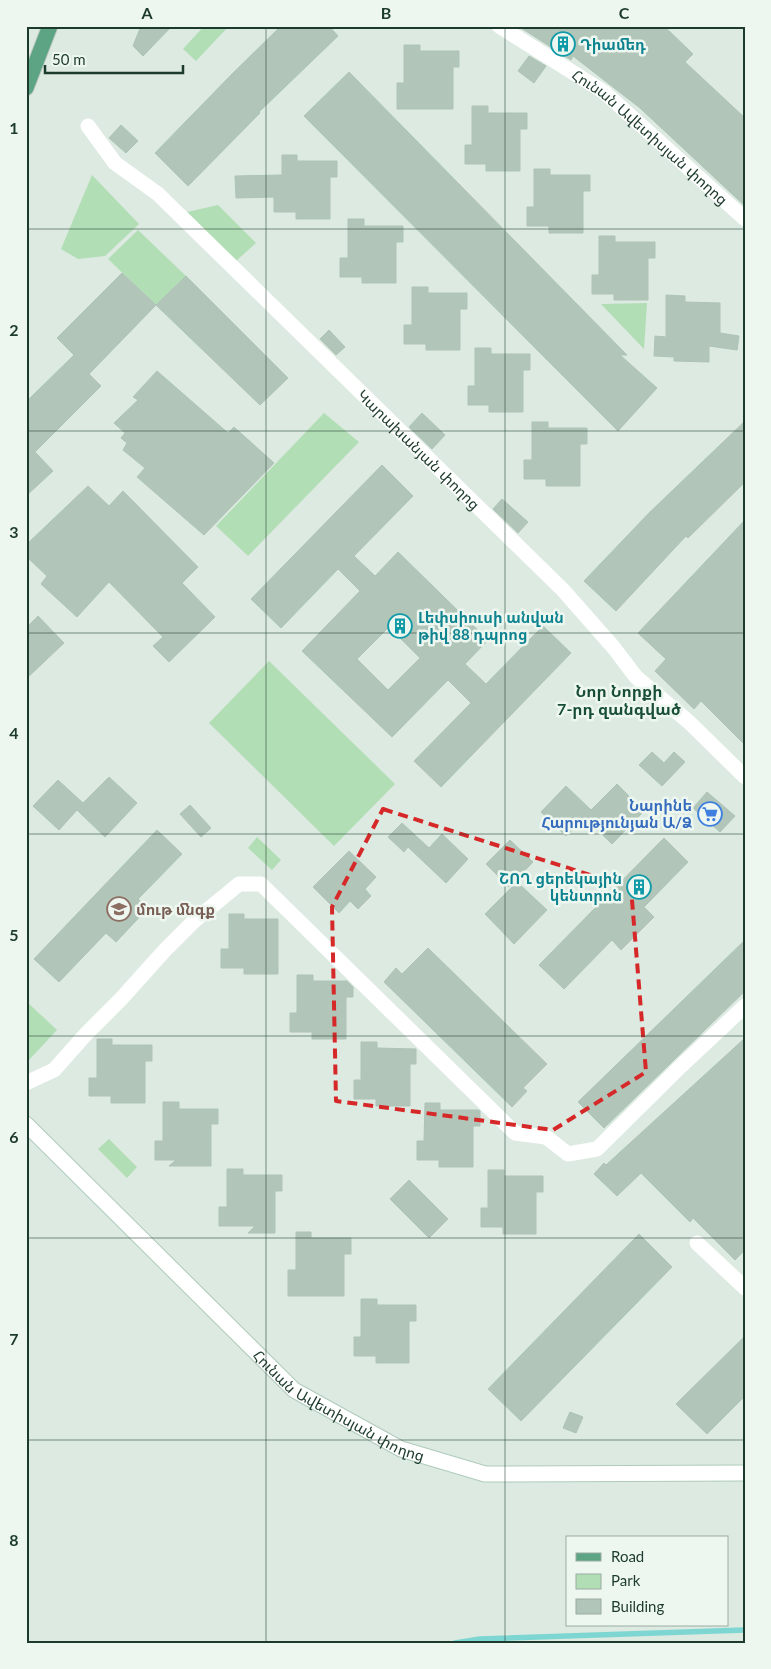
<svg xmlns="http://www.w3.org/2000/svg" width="771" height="1669" viewBox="0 0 771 1669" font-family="Lato,'Noto Sans Armenian',sans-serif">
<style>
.green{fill:#b2deb5}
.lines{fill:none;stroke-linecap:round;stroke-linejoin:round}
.stream{stroke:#7ed6d2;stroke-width:5.5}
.building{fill:#b2c5b9;stroke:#aec4b7;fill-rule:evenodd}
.secondary-casing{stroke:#afcbbb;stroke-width:17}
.primary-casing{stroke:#c0c8c4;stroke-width:17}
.street{stroke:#fff;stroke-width:15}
.secondary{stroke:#fff;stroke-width:15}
.primary{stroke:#5ca483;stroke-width:15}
.marked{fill:none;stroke:#d62828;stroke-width:4;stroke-dasharray:10 6;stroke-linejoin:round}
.grid{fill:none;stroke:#1d3b2d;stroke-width:1;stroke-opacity:0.55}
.labels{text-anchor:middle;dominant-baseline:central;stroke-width:5;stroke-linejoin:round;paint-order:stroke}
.culture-label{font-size:15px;font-weight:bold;fill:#0d838f;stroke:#edf7f0;text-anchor:start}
.street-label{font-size:15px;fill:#1d3b2d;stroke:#edf7f0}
.shop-label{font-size:15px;font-weight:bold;fill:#366cbe;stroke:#edf7f0;text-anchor:end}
.education-label{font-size:15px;font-weight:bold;fill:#785e54;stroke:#edf7f0;text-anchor:start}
.neighbourhood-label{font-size:16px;font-weight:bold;fill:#184e36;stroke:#edf7f0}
.neatline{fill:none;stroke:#1d3b2d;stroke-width:2}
.grid-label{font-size:16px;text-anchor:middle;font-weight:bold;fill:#1d3b2d}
</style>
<rect width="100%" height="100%" fill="#dceae1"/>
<g class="green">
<polygon points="204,26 228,27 196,61 183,49"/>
<polygon points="92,175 139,224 105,256 78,259 61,249"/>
<polygon points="218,205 256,243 236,261 187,212"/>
<polygon points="138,230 186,276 156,305 108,259"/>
<polygon points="647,303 644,349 601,304"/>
<polygon points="324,413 359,442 248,556 216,526"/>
<polygon points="269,661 395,784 334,846 209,723"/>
<polygon points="257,837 281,860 272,870 248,848"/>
<polygon points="26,1001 57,1030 27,1062 26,1061"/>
<polygon points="109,1139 137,1167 127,1178 98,1149"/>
</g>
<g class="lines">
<polyline class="stream" points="455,1643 480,1639 745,1630"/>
</g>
<g class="building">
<polygon points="141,26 172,26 143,56 133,46"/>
<polygon points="281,26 329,26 338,36 259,112 260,113 188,186 155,153 232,74"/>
<polygon points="518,26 664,26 693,54 685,62 745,118 745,206 640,108 573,56 571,60"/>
<polygon points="404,45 420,45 420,51 459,51 459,67 453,67 453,109 397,109 397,83 404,83"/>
<polygon points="529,56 546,66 534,83 518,71"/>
<polygon points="349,72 627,355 620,355 657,388 618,431 304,116"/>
<polygon points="472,106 488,106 488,113 527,113 527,129 520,129 520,171 486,171 486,164 465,164 465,145 472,145"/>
<polygon points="121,125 138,141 126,153 109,138"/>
<polygon points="282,155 297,155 297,161 337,161 337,177 330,177 330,219 296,219 296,212 274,212 274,197 236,198 235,176 282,175"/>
<polygon points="534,169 550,169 550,175 590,175 590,191 583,191 583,233 549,233 549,226 527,226 527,207 534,207"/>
<polygon points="348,219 364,219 364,226 403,226 403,242 396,242 396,283 362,283 362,277 340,277 340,258 348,258"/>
<polygon points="599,236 615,236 615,242 655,242 655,258 648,258 648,300 614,300 614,294 592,294 592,275 599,275"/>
<polygon points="122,273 156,305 89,374 101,386 35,452 53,471 26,496 26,402 74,355 57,338"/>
<polygon points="186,276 288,378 260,405 156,305"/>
<polygon points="412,287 428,287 428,293 467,293 467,309 460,309 460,350 426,350 426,344 404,344 404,325 412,325"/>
<polygon points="666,295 685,296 685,302 720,303 720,333 739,336 737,350 709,346 709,362 674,361 674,357 654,356 655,336 666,337"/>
<polygon points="329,330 345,347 336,355 320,339"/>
<polygon points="475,348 491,348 491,354 530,354 530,370 523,370 523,412 489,412 489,405 468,405 468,386 475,386"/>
<polygon points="157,371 228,433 234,427 274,463 204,535 137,477 145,468 123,450 127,443 121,438 125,433 114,423 138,400 133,397"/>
<polygon points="422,413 445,435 432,449 409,427"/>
<polygon points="745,421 745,482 688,538 686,536 616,611 584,581 649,513"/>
<polygon points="532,422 548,422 548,428 587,428 587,444 580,444 580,486 546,486 546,479 524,479 524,460 532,460"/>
<path d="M382 465 413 496 354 556 375 576 398 552 488 640 465 664 486 684 543 626 571 653 441 787 414 761 471 703 448 680 392 737 302 651 360 591 338 569 281 628 251 599ZM389 627 420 658 388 690 357 659Z"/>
<polygon points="88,486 109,506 123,491 198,567 182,583 215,617 169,662 153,646 163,637 109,582 77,617 41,584 47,576 26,556 26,545"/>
<polygon points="502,499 528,522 518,533 493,509"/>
<polygon points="745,520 745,745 701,701 694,709 655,671 666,659 638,633"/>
<polygon points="38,616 64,643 26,679 26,628"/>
<polygon points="652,752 664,763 674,752 685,762 662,786 639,765"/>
<polygon points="109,777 137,803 105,837 77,810 59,830 33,806 58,780 83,803 80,806"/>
<polygon points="617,784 644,811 612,844 584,817 566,836 541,812 566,786 591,810"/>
<polygon points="707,792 735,816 720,832 693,808"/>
<polygon points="190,805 211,828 201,837 180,814"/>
<polygon points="402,823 429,848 442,834 468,859 446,883 408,847 404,852 388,837"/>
<polygon points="157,830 182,854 138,899 148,908 116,942 106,933 59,982 34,959"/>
<polygon points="664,838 688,862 644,907 654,917 621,950 612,940 564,989 539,965"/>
<polygon points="510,840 533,862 509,887 486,864"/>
<polygon points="349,851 376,877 365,889 371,896 358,909 350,901 339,913 313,887"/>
<polygon points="517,882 547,910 514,944 485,914"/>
<polygon points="229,914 244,914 244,919 278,919 278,974 244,974 244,968 221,968 221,949 229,949"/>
<polygon points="745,940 745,991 604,1128 578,1102"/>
<polygon points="428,948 547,1064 523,1088 527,1091 512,1107 384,982 396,968 402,974"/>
<polygon points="297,975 313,975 313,981 347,981 353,987 353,997 346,997 346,1039 312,1039 312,1032 290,1032 290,1013 297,1013"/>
<polygon points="745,1038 745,1250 735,1260 693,1218 690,1222 641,1173 617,1196 594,1174 604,1163 606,1165"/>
<polygon points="97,1039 112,1039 112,1045 152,1045 152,1061 145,1061 145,1103 111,1103 111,1096 89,1096 89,1078 97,1078"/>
<polygon points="361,1042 377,1042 377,1048 416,1049 416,1064 410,1064 410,1106 376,1106 376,1099 354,1099 354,1080 361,1080"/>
<polygon points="163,1102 179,1102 179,1109 218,1109 218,1124 211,1124 211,1166 169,1166 176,1160 155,1160 155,1141 163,1141"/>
<polygon points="425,1103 440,1103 440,1110 478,1110 480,1111 480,1126 473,1126 473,1167 439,1167 439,1160 417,1160 417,1141 424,1141"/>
<polygon points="227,1169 243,1169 243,1175 282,1175 282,1191 275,1191 275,1233 248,1233 255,1226 219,1226 219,1207 227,1207"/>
<polygon points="488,1170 504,1170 504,1176 543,1176 543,1192 536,1192 536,1234 503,1234 503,1227 481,1227 481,1208 488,1208"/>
<polygon points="409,1180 448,1219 429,1238 390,1199"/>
<polygon points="296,1232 311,1232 311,1238 351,1238 351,1254 344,1254 344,1296 288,1296 288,1270 296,1270"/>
<polygon points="639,1234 672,1267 521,1421 488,1389"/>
<polygon points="361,1299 377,1299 377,1305 416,1305 416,1321 409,1321 409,1363 376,1363 376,1356 354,1356 354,1337 361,1337"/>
<polygon points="745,1336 745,1396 707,1434 676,1404"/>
<polygon points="570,1412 583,1417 576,1433 563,1428"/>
</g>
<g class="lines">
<g class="secondary-casing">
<g id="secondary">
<path id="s3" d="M26 1124 294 1390 401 1449 485 1474 745 1473"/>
</g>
</g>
<g class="primary-casing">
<polyline id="primary" points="26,88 50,26"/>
</g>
<g class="street">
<path id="s1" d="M499 26 604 92 745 219"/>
<path id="s2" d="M88 126 115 163 158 194 563 590 614 648 636 677 690 723 745 777"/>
<polyline points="26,1083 54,1070 86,1034 121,999 165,950 194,921 239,884 261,884 515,1133 546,1137 568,1154 597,1149 682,1065 745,1006"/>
<polyline points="697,1243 745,1288"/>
</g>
<use href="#secondary" class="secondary"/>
<use href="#primary" class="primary"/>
</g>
<path class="marked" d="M383 809 631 888 646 1072 553 1130 336 1101 332 907Z"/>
<path class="grid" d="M266 26V1643M505 26V1643M26 229H745M26 431H745M26 633H745M26 834H745M26 1036H745M26 1238H745M26 1440H745"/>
<defs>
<g id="building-ring" transform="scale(1.25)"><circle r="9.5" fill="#edf7f0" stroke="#0f9aa8" stroke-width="1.5"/><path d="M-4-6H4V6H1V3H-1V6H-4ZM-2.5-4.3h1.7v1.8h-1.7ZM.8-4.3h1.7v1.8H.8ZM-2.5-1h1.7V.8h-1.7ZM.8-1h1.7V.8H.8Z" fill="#0f9aa8"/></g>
<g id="supermarket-ring" transform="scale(1.25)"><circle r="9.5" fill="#edf7f0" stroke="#3f7fe0" stroke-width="1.5"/><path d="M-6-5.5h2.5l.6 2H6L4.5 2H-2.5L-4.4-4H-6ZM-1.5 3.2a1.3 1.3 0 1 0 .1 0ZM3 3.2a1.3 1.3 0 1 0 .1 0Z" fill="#3f7fe0"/></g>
<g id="school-ring" transform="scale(1.25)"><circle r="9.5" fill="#edf7f0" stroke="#8d6e63" stroke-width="1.5"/><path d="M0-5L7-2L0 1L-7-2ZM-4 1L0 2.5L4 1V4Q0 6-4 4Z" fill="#8d6e63"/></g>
</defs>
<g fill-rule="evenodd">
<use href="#building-ring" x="563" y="44"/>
<use href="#building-ring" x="400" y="626"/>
<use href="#supermarket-ring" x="710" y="814"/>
<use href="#building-ring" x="639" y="887"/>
<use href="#school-ring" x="119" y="909"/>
</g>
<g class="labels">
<g class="culture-label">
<text x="580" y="44">Դիամեդ</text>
<text x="418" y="617">Լեփսիուսի անվան<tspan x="418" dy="17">թիվ 88 դպրոց</tspan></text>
<text x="622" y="878" text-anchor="end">ՇՈՂ ցերեկային<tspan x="622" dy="17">կենտրոն</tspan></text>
</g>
<g class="street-label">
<text stroke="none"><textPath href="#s1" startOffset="188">Հունան Ավետիսյան փողոց</textPath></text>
<text stroke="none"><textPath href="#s2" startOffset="464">Կարախանյան փողոց</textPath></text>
<text stroke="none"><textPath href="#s3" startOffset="424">Հունան Ավետիսյան փողոց</textPath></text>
</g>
<g class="shop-label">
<text x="692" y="805">Նարինե<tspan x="692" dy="17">Հարությունյան Ա/Ձ</tspan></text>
</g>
<g class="education-label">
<text x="136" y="909">մութ մնգք</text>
</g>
<g class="neighbourhood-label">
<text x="619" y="690">Նոր Նորքի<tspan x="619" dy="18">7-րդ զանգված</tspan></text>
</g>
</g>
<rect width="771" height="1669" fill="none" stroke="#edf7f0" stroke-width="55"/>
<rect x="566" y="1536" width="162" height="90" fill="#edf7f0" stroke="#9aaca2"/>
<rect x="576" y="1553" width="25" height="8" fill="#5ca483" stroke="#9aaca2"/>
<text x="611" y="1562" font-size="15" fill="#1d3b2d">Road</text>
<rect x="576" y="1574" width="25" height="15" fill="#b2deb5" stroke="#9aaca2"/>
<text x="611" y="1586" font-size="15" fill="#1d3b2d">Park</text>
<rect x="576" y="1599" width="25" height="15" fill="#b2c5b9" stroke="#9aaca2"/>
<text x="611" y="1612" font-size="15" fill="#1d3b2d">Building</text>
<path d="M45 65v8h138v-8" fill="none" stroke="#1d3b2d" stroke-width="2.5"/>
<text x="52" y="65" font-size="15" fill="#1d3b2d" stroke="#edf7f0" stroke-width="4" paint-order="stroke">50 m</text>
<rect x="28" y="28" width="716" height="1614" class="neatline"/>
<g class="grid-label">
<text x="147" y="19">A</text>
<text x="386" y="19">B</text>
<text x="624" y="19">C</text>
<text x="14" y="134">1</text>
<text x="14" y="336">2</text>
<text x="14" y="538">3</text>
<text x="14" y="739">4</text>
<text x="14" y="941">5</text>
<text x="14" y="1143">6</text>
<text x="14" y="1345">7</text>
<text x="14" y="1546">8</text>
</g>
</svg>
